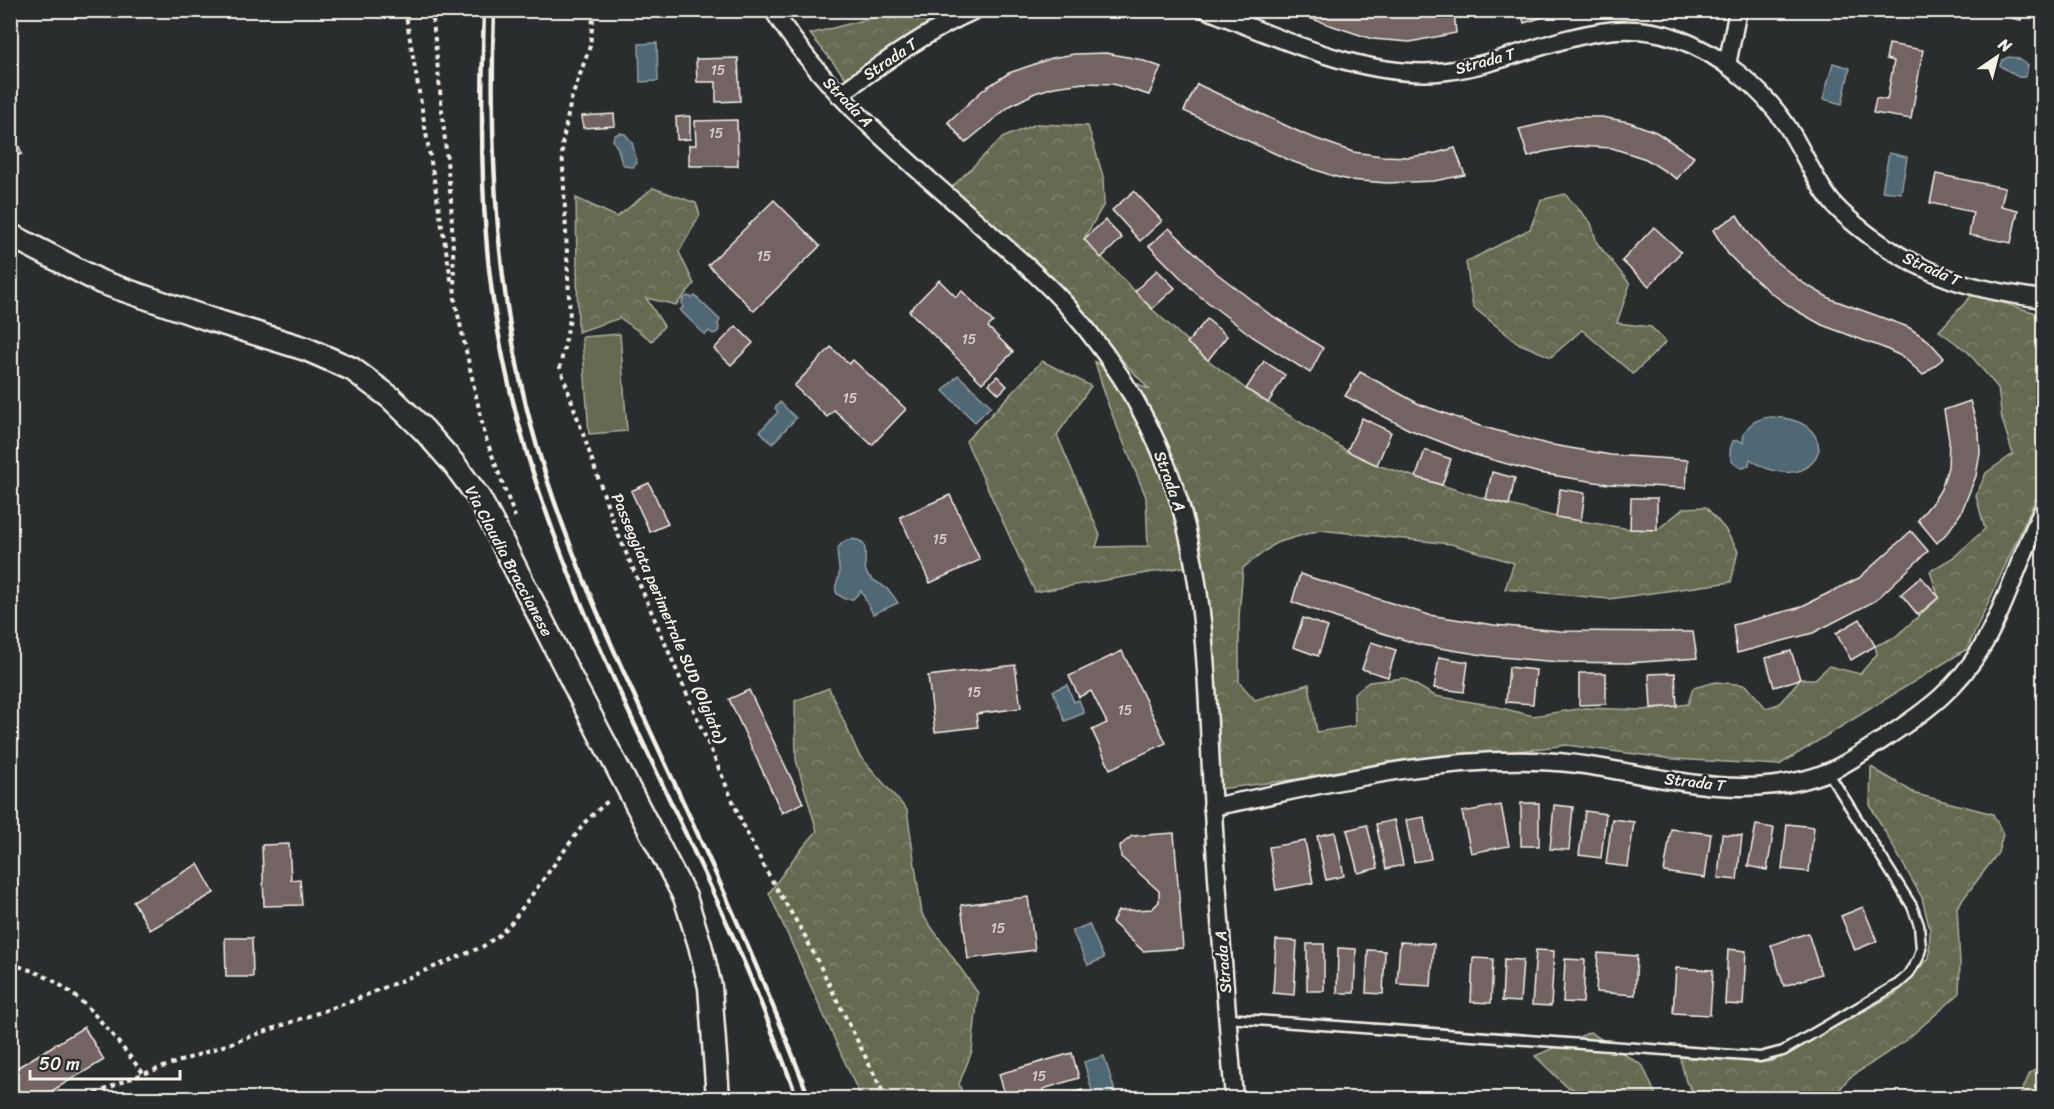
<svg xmlns="http://www.w3.org/2000/svg" width="2054" height="1109" viewBox="0 0 2054 1109" font-family="Sriracha,sans-serif">
<style>
.forest{fill:url(#forest-crowns);stroke:#acae9c;stroke-width:1.5}
.green{fill:#656b51;stroke:#acae9c;stroke-width:1.5}
.water{fill:#4f6874;stroke:#919fa2;stroke-width:1.5}
.building{fill:#736463;stroke:#f4f1e8;stroke-width:1.5}
.lines{fill:none;stroke-linecap:round;stroke-linejoin:round}
.lane-casing{stroke:#f4f1e8;stroke-width:13}
.street-casing{stroke:#f4f1e8;stroke-width:21}
.secondary-casing{stroke:#f4f1e8;stroke-width:27}
.path{stroke:#f4f1e8;stroke-width:4;stroke-dasharray:4.5 4.5;stroke-linecap:butt}
.lane{stroke:#2a2d2e;stroke-width:8}
.street{stroke:#2a2d2e;stroke-width:16}
.secondary{stroke:#2a2d2e;stroke-width:22}
.rail{stroke:#f4f1e8;stroke-width:4.5}
.labels{text-anchor:middle;dominant-baseline:central;stroke-width:5;stroke-linejoin:round;paint-order:stroke}
.number-label{font-size:14px;fill:#d4cec7}
.street-label{font-size:16px;fill:#f4f1e8;stroke:#2a2d2e}
</style>
<defs>
<pattern id="forest-crowns" width="20" height="18" patternUnits="userSpaceOnUse" patternTransform="scale(1.5)"><rect width="20" height="18" fill="#656b51"/><path d="M2 6a3 3 0 1 1 6 0M12 15a3 3 0 1 1 6 0" fill="none" stroke="#7c816a"/></pattern>
</defs>
<rect width="100%" height="100%" fill="#2a2d2e"/>
<filter id="ink" filterUnits="userSpaceOnUse"><feTurbulence type="fractalNoise" baseFrequency=".0167" numOctaves="2"/><feDisplacementMap in="SourceGraphic" scale="12" xChannelSelector="R" yChannelSelector="G"/><feConvolveMatrix kernelMatrix="1 2 1 2 8 2 1 2 1" color-interpolation-filters="sRGB"/></filter>
<g filter="url(#ink)">
<g class="forest">
<polygon points="898,11 975,11 849,82 810,34"/>
<polygon points="1036,124 1088,126 1103,176 1104,204 1084,239 1152,309 1208,360 1246,389 1347,451 1377,465 1486,499 1556,517 1630,529 1657,530 1684,508 1706,507 1725,529 1738,551 1731,582 1609,599 1505,589 1514,563 1451,544 1320,530 1276,543 1243,568 1239,616 1239,682 1255,700 1309,684 1317,732 1355,726 1354,693 1369,682 1404,678 1435,696 1490,705 1533,716 1585,708 1643,710 1688,704 1693,688 1716,682 1746,685 1766,708 1779,704 1800,679 1815,679 1829,666 1860,674 1877,654 1875,646 1895,637 1939,598 1930,571 1954,557 1985,529 1976,496 1986,473 2013,454 2002,419 1998,388 1968,352 1939,331 1973,294 2043,315 2043,483 1967,649 1779,765 1673,759 1566,745 1220,789 1201,564 1035,592 966,441 1042,361 1091,386 1057,435 1100,535 1096,547 1148,546 1146,497 1109,407 1095,362 1150,390 1004,234 949,190 1002,138"/>
<polygon points="653,188 696,203 700,215 679,252 694,284 676,305 646,298 664,326 652,341 620,318 578,332 576,198 617,217"/>
<polygon points="1565,194 1591,223 1597,243 1630,284 1617,323 1651,327 1666,342 1633,374 1582,330 1551,357 1518,343 1473,307 1466,262 1530,229 1541,200"/>
<polygon points="829,688 859,755 907,810 922,914 978,993 972,1051 959,1084 964,1098 861,1098 769,893 794,858 817,831 796,760 795,701"/>
<polygon points="1871,767 1916,794 1993,814 2003,834 1998,853 1957,907 1960,964 1959,994 1905,1041 1849,1078 1833,1098 1793,1098 1782,1095 1754,1093 1752,1098 1698,1098 1686,1082 1680,1057 1770,1062 1896,994 1929,958 1930,930 1922,898 1870,805"/>
<polygon points="1590,1032 1643,1066 1657,1098 1593,1098 1566,1086 1535,1056"/>
<polygon points="2043,1065 2043,1098 2019,1098 2030,1073"/>
</g>
<polygon class="green" points="620,334 627,431 589,434 582,337"/>
<g class="water">
<polygon points="657,43 658,81 640,82 639,44"/>
<path d="M2009 57 2017 58 2028 65 2026 76C2017 81 2011 70 2003 68L2000 65 2002 60Z"/>
<polygon points="1833,63 1850,68 1842,104 1823,99"/>
<path d="M619 133 625 134 632 142 637 163 633 167C619 166 622 161 618 149 617 146 614 143 613 140L614 136Z"/>
<polygon points="1889,153 1907,157 1901,193 1882,191"/>
<polygon points="688,296 692,298 695,296 720,320 718,324 719,328 718,332 713,334 709,331 705,335 680,310 683,307 682,302 684,298"/>
<polygon points="958,375 991,406 975,422 943,391"/>
<polygon points="780,402 796,418 772,444 760,431 778,412 775,408"/>
<path d="M1772 417C1794 418 1817 425 1819 449 1810 481 1772 476 1750 459L1749 465 1744 468C1730 466 1727 453 1733 441L1739 440 1743 443C1742 426 1757 418 1772 417Z"/>
<path d="M847 540C876 535 860 563 867 574 872 581 880 583 886 588 891 592 895 598 898 603L873 614 861 591 853 599H845L837 594C833 586 838 583 839 575 841 560 830 549 847 540Z"/>
<polygon points="1067,685 1074,702 1079,700 1084,713 1065,721 1053,691"/>
<polygon points="2037,852 2043,852 2043,883 2035,883"/>
<polygon points="1089,924 1104,958 1088,965 1072,931"/>
<polygon points="1104,1056 1117,1098 1094,1098 1084,1062"/>
</g>
<g class="building">
<polygon points="1308,10 1454,10 1456,33 1410,42 1372,39 1306,17"/>
<polygon points="1521,10 1566,10 1524,23"/>
<polygon points="1973,10 2023,10 2021,20"/>
<polygon points="1889,44 1923,50 1911,119 1873,113 1876,98 1887,100 1894,61 1886,59"/>
<polygon points="1106,53 1138,59 1161,67 1149,95 1113,84 1084,83 1054,87 1035,93 1010,106 965,143 948,122 984,89 1009,73 1052,58 1074,54"/>
<polygon points="738,58 740,101 716,102 716,82 697,82 696,59"/>
<polygon points="1197,84 1306,135 1353,152 1382,156 1409,157 1432,154 1455,148 1465,175 1434,181 1387,183 1349,180 1333,176 1291,161 1184,111"/>
<polygon points="614,114 615,126 583,128 582,116"/>
<polygon points="690,116 690,139 677,140 676,117"/>
<polygon points="1572,117 1602,117 1629,122 1656,132 1694,157 1677,179 1646,159 1612,148 1576,146 1543,152 1528,157 1519,129"/>
<polygon points="737,120 738,166 689,166 689,145 696,145 695,121"/>
<polygon points="15,136 22,154 10,158 10,138"/>
<polygon points="1936,174 2005,188 2001,206 2018,210 2011,243 1969,235 1973,212 1930,203"/>
<polygon points="1134,191 1162,221 1140,241 1112,210"/>
<polygon points="774,200 820,246 754,311 708,265"/>
<polygon points="1737,215 1749,234 1769,256 1803,283 1831,299 1908,327 1928,340 1944,358 1923,375 1903,357 1884,348 1822,325 1797,311 1771,293 1742,268 1728,254 1713,230"/>
<polygon points="1105,220 1122,238 1101,258 1084,239"/>
<polygon points="1654,227 1681,252 1649,286 1622,261"/>
<polygon points="1169,228 1215,272 1268,313 1323,348 1310,373 1253,337 1197,294 1149,246"/>
<polygon points="1157,270 1175,288 1152,309 1135,291"/>
<polygon points="939,280 956,297 962,291 993,322 988,327 1013,352 982,383 909,311"/>
<polygon points="1207,319 1227,336 1208,360 1187,343"/>
<polygon points="736,326 753,343 731,365 714,349"/>
<polygon points="831,347 849,364 853,360 906,409 872,445 834,410 827,417 794,386"/>
<polygon points="1264,361 1285,375 1268,403 1246,389"/>
<polygon points="1360,372 1419,404 1480,426 1547,444 1611,455 1688,460 1686,488 1608,484 1539,473 1472,454 1408,429 1345,396"/>
<polygon points="997,376 1007,386 999,394 989,384"/>
<polygon points="1970,401 1979,433 1980,453 1976,476 1961,513 1948,532 1937,543 1918,520 1935,499 1941,489 1948,467 1949,440 1944,410"/>
<polygon points="1362,418 1391,432 1377,465 1347,451"/>
<polygon points="1425,450 1451,459 1442,485 1416,477"/>
<polygon points="1492,472 1515,478 1509,505 1486,499"/>
<polygon points="649,483 668,524 650,532 631,491"/>
<polygon points="1560,489 1585,493 1581,521 1556,517"/>
<polygon points="950,495 980,560 930,583 900,517"/>
<polygon points="1631,498 1657,498 1657,530 1630,529"/>
<polygon points="1911,531 1928,551 1875,601 1813,633 1737,653 1733,625 1798,608 1859,578"/>
<polygon points="1300,574 1429,615 1494,625 1560,631 1693,632 1697,658 1628,663 1559,662 1489,656 1421,645 1353,624 1292,602"/>
<polygon points="1921,577 1939,597 1918,615 1901,594"/>
<polygon points="1303,618 1328,627 1318,656 1293,647"/>
<polygon points="1860,619 1875,646 1851,660 1836,633"/>
<polygon points="1371,642 1396,650 1388,677 1362,669"/>
<polygon points="1122,651 1166,743 1110,769 1092,730 1107,723 1091,691 1079,697 1069,676"/>
<polygon points="1791,651 1800,679 1774,687 1766,658"/>
<polygon points="1439,657 1468,662 1464,692 1434,688"/>
<polygon points="1015,665 1021,708 976,714 978,727 935,732 928,676"/>
<polygon points="1509,667 1536,670 1533,704 1506,702"/>
<polygon points="1579,673 1606,673 1606,704 1579,705"/>
<polygon points="1675,673 1677,706 1651,708 1649,674"/>
<polygon points="749,690 803,803 782,813 729,699"/>
<rect x="1521" y="803" width="18" height="43"/>
<polygon points="1501,805 1509,846 1471,853 1462,812"/>
<polygon points="1554,805 1573,807 1569,850 1550,849"/>
<polygon points="1585,811 1606,814 1601,858 1579,855"/>
<polygon points="1424,817 1431,859 1414,862 1406,820"/>
<polygon points="1612,819 1634,822 1628,867 1606,864"/>
<polygon points="1394,820 1403,865 1386,869 1376,824"/>
<polygon points="1787,824 1814,827 1809,872 1782,869"/>
<polygon points="1367,825 1378,868 1358,873 1347,830"/>
<polygon points="1756,825 1774,828 1767,870 1748,866"/>
<polygon points="1671,829 1711,834 1705,878 1664,872"/>
<polygon points="1335,832 1344,876 1326,880 1317,836"/>
<polygon points="1174,833 1183,948 1143,951 1112,922 1118,911 1152,909 1159,902 1159,891 1121,857 1120,846 1132,836"/>
<polygon points="1722,834 1742,836 1737,880 1718,878"/>
<polygon points="1305,841 1313,883 1276,890 1269,847"/>
<polygon points="289,844 291,880 300,879 302,905 264,906 262,845"/>
<polygon points="198,864 214,893 150,930 133,901"/>
<polygon points="1028,897 1035,950 968,959 961,905"/>
<polygon points="1863,907 1877,941 1855,950 1841,916"/>
<polygon points="1808,933 1821,974 1784,986 1771,945"/>
<polygon points="225,938 252,938 253,977 226,977"/>
<polygon points="1276,940 1297,941 1294,995 1273,993"/>
<polygon points="1400,942 1434,944 1431,986 1397,984"/>
<rect x="1307" y="944" width="17" height="47"/>
<polygon points="1338,948 1356,949 1354,993 1337,993"/>
<polygon points="1728,949 1746,951 1743,1005 1725,1004"/>
<polygon points="1368,950 1385,951 1383,994 1366,993"/>
<polygon points="1536,950 1554,951 1551,1006 1532,1005"/>
<polygon points="1598,953 1637,956 1635,995 1596,992"/>
<polygon points="1473,958 1493,959 1491,1003 1471,1002"/>
<polygon points="1504,959 1523,960 1520,1002 1502,1001"/>
<polygon points="1565,959 1585,960 1583,1003 1563,1002"/>
<polygon points="1676,968 1713,970 1710,1015 1673,1013"/>
<polygon points="84,1027 104,1060 40,1098 10,1098 10,1072"/>
<polygon points="1072,1053 1079,1078 1043,1089 1045,1098 1006,1098 999,1074"/>
<polygon points="1082,1090 1084,1098 1054,1098"/>
</g>
<g class="lines">
<g class="lane-casing">
<polyline id="lane" points="1227,1018 1760,1057 1783,1051 1898,984 1907,976 1918,959 1921,949 1919,925 1912,906 1828,772"/>
</g>
<g class="street-casing">
<g id="street">
<path d="M773 10C830 101 917 167 995 238 1020 260 1046 282 1068 307 1117 363 1157 429 1179 501 1209 600 1207 709 1213 811 1218 907 1226 1003 1234 1098"/>
<path d="M1207 10C1280 38 1368 81 1447 71 1524 62 1597 10 1676 38 1720 54 1761 87 1787 126 1803 150 1813 178 1831 201 1842 215 1856 225 1870 236 1928 278 1974 290 2044 299"/>
<polyline points="1727,65 1738,10"/>
<path d="M839 95C882 63 926 32 975 10"/>
<path d="M1212 807C1319 786 1428 757 1537 761 1598 762 1657 782 1717 786 1752 789 1794 786 1828 772 1849 763 1868 749 1887 737 1926 711 1957 689 1982 647 2007 604 2021 553 2044 508"/>
</g>
</g>
<g class="secondary-casing">
<polyline id="secondary" points="10,235 101,282 206,318 306,349 352,369 391,398 424,430 454,464 479,498 496,530 580,696 685,897 700,945 710,987 718,1098"/>
</g>
<g class="path">
<polyline points="405,10 452,285"/>
<polyline points="432,10 451,201 455,301 485,436 515,517"/>
<polyline points="594,10 590,46 571,100 562,145 570,319 560,367 615,527 744,827 767,872 805,936 886,1098"/>
<path d="M10 964C77 980 102 1024 144 1074"/>
<polyline points="87,1098 126,1080 352,1001 482,947 498,936 512,922 586,821 610,799"/>
</g>
<use href="#lane" class="lane"/>
<use href="#street" class="street"/>
<use href="#secondary" class="secondary"/>
<g class="rail">
<path d="M484 10C482 85 480 160 486 235 491 307 506 381 526 450 574 611 653 760 722 912 750 973 774 1035 797 1098"/>
<path d="M494 10C489 159 496 307 538 450 570 559 619 662 666 765 717 875 767 985 809 1098"/>
</g>
</g>
</g>
<g class="labels">
<g class="number-label">
<text x="718" y="70">15</text>
<text x="716" y="133">15</text>
<text x="764" y="256">15</text>
<text x="969" y="339">15</text>
<text x="850" y="398">15</text>
<text x="940" y="539">15</text>
<text x="974" y="692">15</text>
<text x="1125" y="710">15</text>
<text x="998" y="928">15</text>
<text x="1039" y="1076">15</text>
</g>
<g class="street-label">
<text transform="translate(890 59) rotate(-34)">Strada T</text>
<text transform="translate(1485 61) rotate(-15)">Strada T</text>
<text transform="translate(848 102) rotate(46)">Strada A</text>
<text transform="translate(1932 269) rotate(24)">Strada T</text>
<text transform="translate(1170 481) rotate(70)">Strada A</text>
<text transform="translate(509 561) rotate(62)">Via Claudia Braccianese</text>
<text transform="translate(669 618) rotate(67)">Passeggiata perimetrale SUD (Olgiata)</text>
<text transform="translate(1695 782) rotate(7)">Strada T</text>
<text transform="translate(1223 962) rotate(-95)">Strada A</text>
</g>
</g>
<rect width="2054" height="1109" fill="none" stroke="#2a2d2e" stroke-width="36"/>
<rect x="18" y="18" width="2018" height="1073" fill="none" stroke="#f4f1e8" stroke-width="2" filter="url(#ink)"/>
<g transform="translate(1997 57) rotate(35)" stroke="#2a2d2e" stroke-width="4.5" paint-order="stroke">
<path d="M0-4.5L10 22L0 15L-10 22Z" fill="#f4f1e8"/>
<text y="-9" font-size="16" font-weight="bold" text-anchor="middle" fill="#f4f1e8">N</text>
</g>
<path d="M30 1070v9h150v-9" fill="none" stroke="#f4f1e8" stroke-width="3"/>
<text x="39" y="1070" font-size="18" fill="#f4f1e8" stroke="#2a2d2e" stroke-width="4.5" paint-order="stroke">50 m</text>
</svg>
